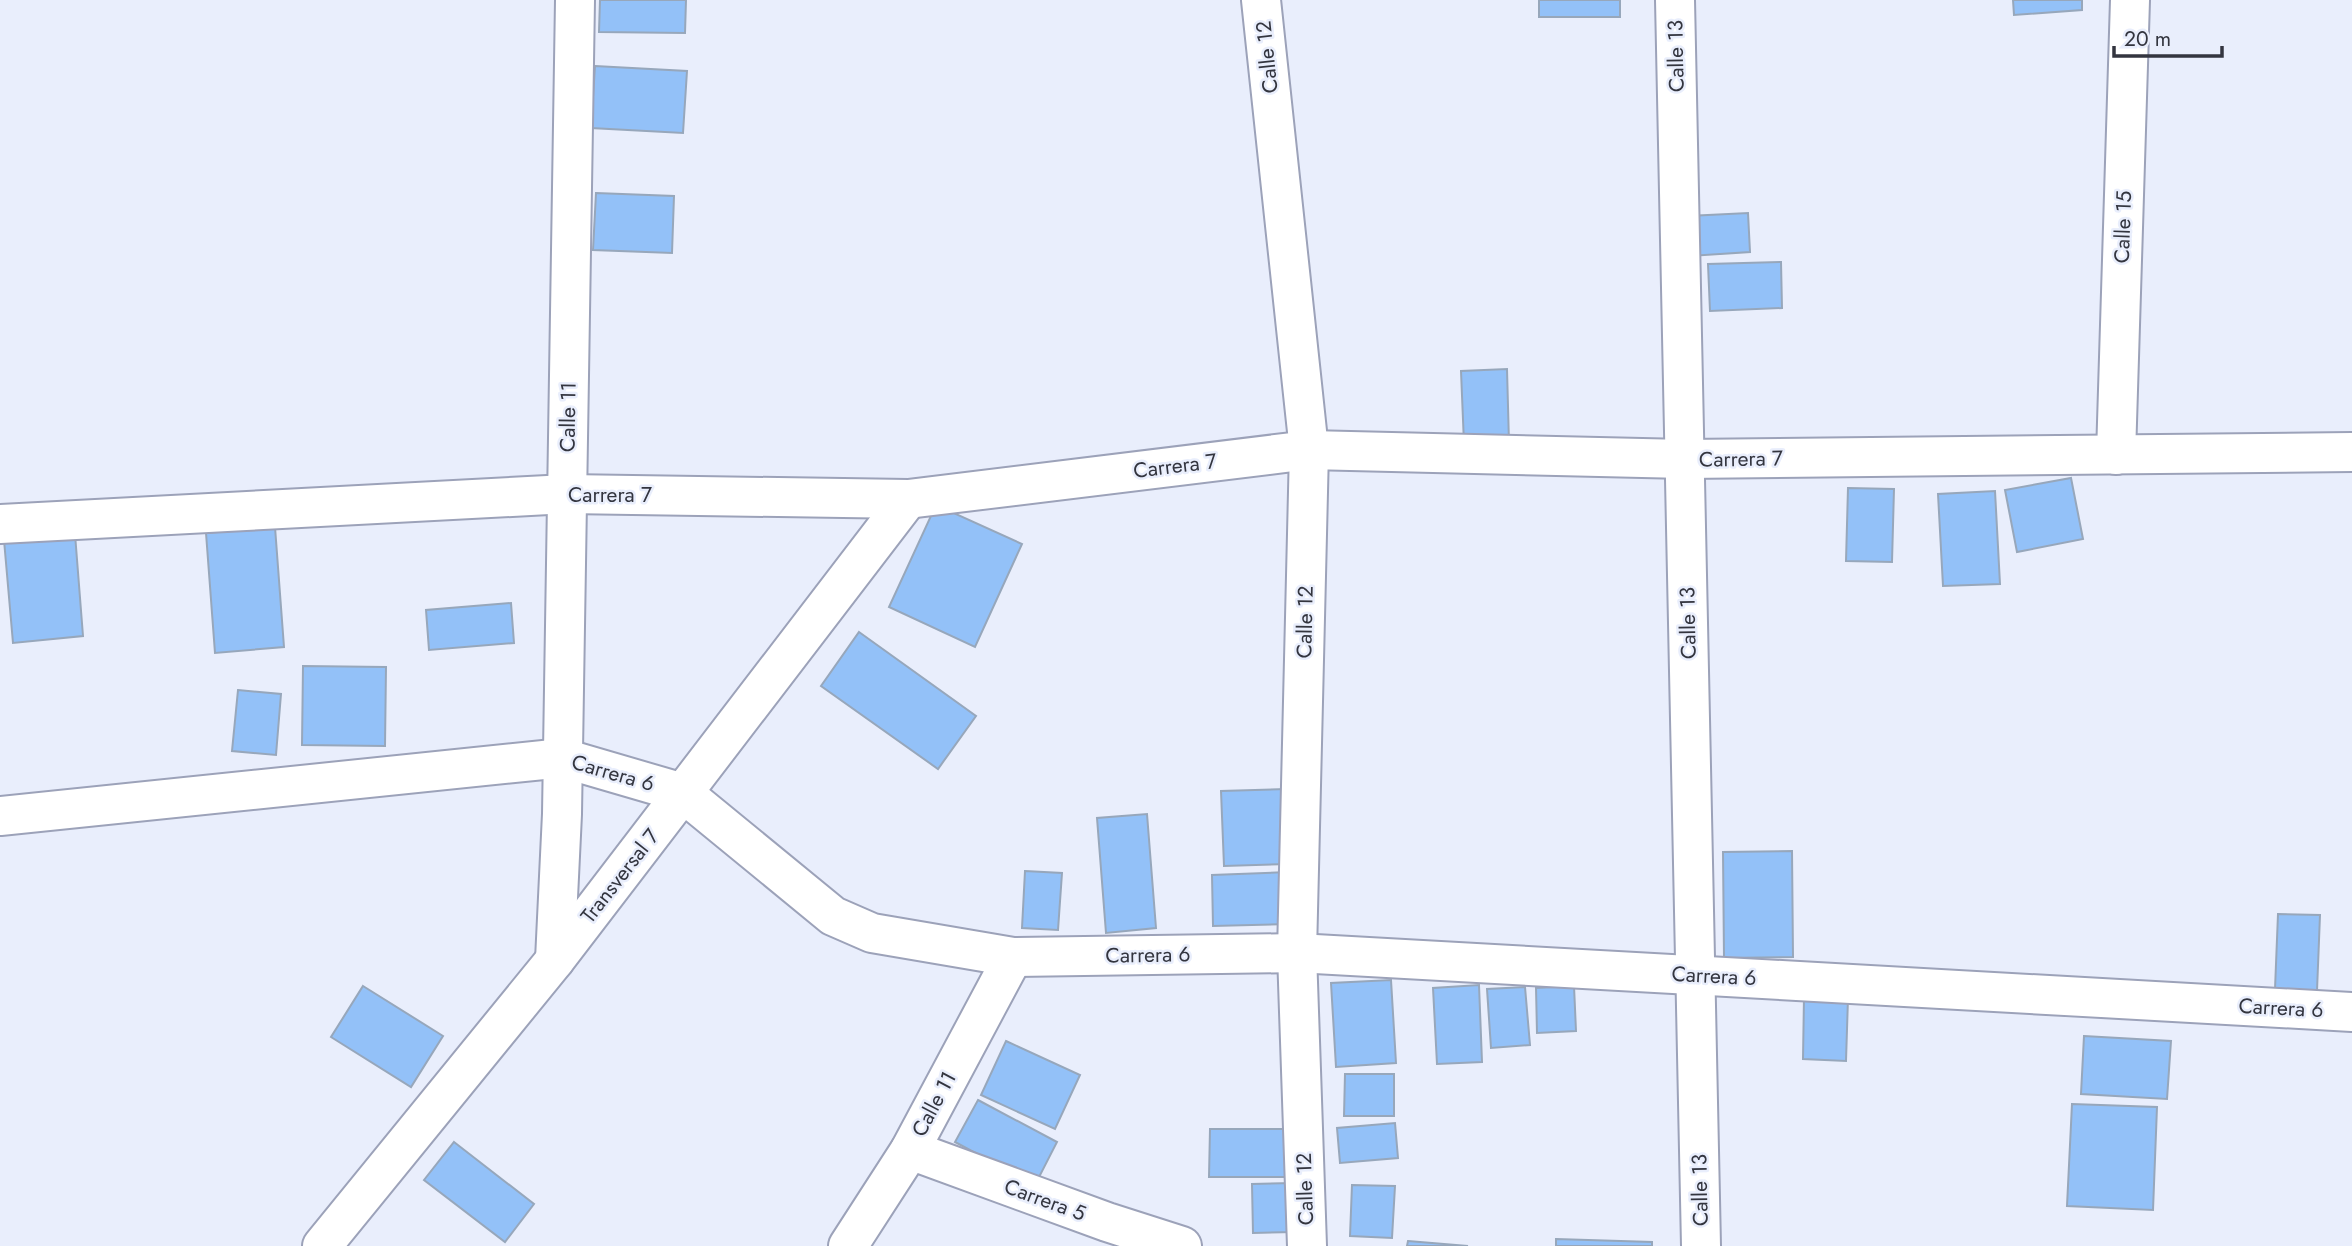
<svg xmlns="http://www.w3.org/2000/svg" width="2352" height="1246" viewBox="0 0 2352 1246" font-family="Jost,sans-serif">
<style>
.building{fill:#93c1f8;stroke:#97a7bb;stroke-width:2}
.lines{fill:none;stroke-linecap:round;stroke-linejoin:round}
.street-casing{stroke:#9ca2b9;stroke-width:42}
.street{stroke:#fff;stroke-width:38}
.labels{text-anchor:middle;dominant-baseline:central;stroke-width:5;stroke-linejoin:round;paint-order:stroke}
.street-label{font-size:21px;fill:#33353f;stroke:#e9eefc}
</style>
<rect width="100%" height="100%" fill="#e9eefc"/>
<g class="building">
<polygon points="600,0 686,0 685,33 599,32"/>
<rect x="1539" y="0" width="81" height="17"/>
<polygon points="2013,0 2082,0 2082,10 2014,15"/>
<polygon points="595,66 687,71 683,133 591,128"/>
<polygon points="596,193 674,196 672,253 593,250"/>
<polygon points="1748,213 1750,252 1690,256 1688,216"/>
<polygon points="1781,262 1782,308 1710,311 1708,264"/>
<polygon points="1507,369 1509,443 1464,444 1461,371"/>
<polygon points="2071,478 2083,539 2017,552 2005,490"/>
<polygon points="1848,488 1894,489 1892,562 1846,561"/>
<polygon points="1995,491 2000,584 1943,586 1938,494"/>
<polygon points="936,505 1022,544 975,647 889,607"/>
<polygon points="275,527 284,647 215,653 206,533"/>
<polygon points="75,534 83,636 13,643 4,540"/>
<polygon points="511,603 514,643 429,650 426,610"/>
<polygon points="859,632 976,716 938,769 821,686"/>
<polygon points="303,666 386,667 385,746 302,745"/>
<polygon points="238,690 281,694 276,755 232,751"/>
<polygon points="1286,789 1288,864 1224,866 1221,791"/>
<polygon points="1147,814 1156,928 1106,933 1097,818"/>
<polygon points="1792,851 1793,957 1724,958 1723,852"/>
<polygon points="1025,871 1062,873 1058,930 1022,928"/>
<polygon points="1288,872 1289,924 1213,926 1212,875"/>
<polygon points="2278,914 2320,915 2317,991 2275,989"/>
<polygon points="1391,980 1396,1063 1336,1067 1331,983"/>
<polygon points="1479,985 1482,1062 1437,1064 1433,988"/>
<polygon points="363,986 443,1036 411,1087 331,1037"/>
<polygon points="1574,986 1576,1031 1537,1033 1536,988"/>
<polygon points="1525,987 1530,1045 1491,1048 1487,989"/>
<polygon points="1804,997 1848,998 1846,1061 1803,1059"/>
<polygon points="2084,1036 2171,1041 2167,1099 2081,1094"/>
<polygon points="1006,1041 1080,1075 1055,1129 981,1095"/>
<polygon points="1345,1074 1394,1074 1394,1116 1344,1116"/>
<polygon points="978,1100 1057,1142 1035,1185 955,1142"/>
<polygon points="2072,1104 2157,1107 2153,1210 2067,1206"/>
<polygon points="1395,1123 1398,1158 1340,1163 1337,1128"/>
<polygon points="1210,1129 1289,1129 1289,1177 1209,1177"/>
<polygon points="454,1142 534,1204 505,1242 424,1180"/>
<polygon points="1293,1183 1294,1232 1253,1233 1252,1184"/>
<polygon points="1352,1185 1395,1186 1392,1238 1350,1236"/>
<polygon points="1556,1239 1652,1242 1652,1246 1556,1246"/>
<polygon points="1408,1241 1468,1246 1407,1246"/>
</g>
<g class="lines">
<g class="street-casing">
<g id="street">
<polyline points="1261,0 1309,450 1297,953 1307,1246"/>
<polyline points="1675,0 1701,1246"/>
<polyline points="2116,455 2130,0"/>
<polyline points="0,524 567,494 908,499 1309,450 1685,459 2352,452"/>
<polyline points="0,816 563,758 683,793 833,916 872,933 1013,957 1297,953 2352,1012"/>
<polyline points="555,960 562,814 575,0"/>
<polyline points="910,1150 1107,1222 1182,1246"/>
<polyline points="322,1246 555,960 908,499"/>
<polyline points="848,1246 910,1150 1013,957"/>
</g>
</g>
<use href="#street" class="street"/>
</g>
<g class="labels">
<g class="street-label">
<text transform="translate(1676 56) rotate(-91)">Calle 13</text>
<text transform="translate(1267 57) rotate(-96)">Calle 12</text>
<text transform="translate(2123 227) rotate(-88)">Calle 15</text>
<text transform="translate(568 417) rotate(-89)">Calle 11</text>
<text transform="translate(1741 459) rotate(-1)">Carrera 7</text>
<text transform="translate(1175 466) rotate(-7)">Carrera 7</text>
<text x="610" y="495">Carrera 7</text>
<text transform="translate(1305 622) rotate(-89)">Calle 12</text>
<text transform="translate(1688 623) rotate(-91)">Calle 13</text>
<text transform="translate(613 773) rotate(16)">Carrera 6</text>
<text transform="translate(620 876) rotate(-52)">Transversal 7</text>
<text transform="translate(1148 955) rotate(-1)">Carrera 6</text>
<text transform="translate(1714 976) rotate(3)">Carrera 6</text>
<text transform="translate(2281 1008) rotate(3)">Carrera 6</text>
<text transform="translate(934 1104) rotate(-62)">Calle 11</text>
<text transform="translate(1305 1189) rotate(-92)">Calle 12</text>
<text transform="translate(1700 1190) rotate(-91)">Calle 13</text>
<text transform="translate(1045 1200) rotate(20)">Carrera 5</text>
</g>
</g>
<path d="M2114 46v10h108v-10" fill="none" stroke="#33353f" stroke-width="3.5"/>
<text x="2124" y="46" font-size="21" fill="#33353f" stroke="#e9eefc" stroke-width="5" paint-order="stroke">20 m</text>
</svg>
